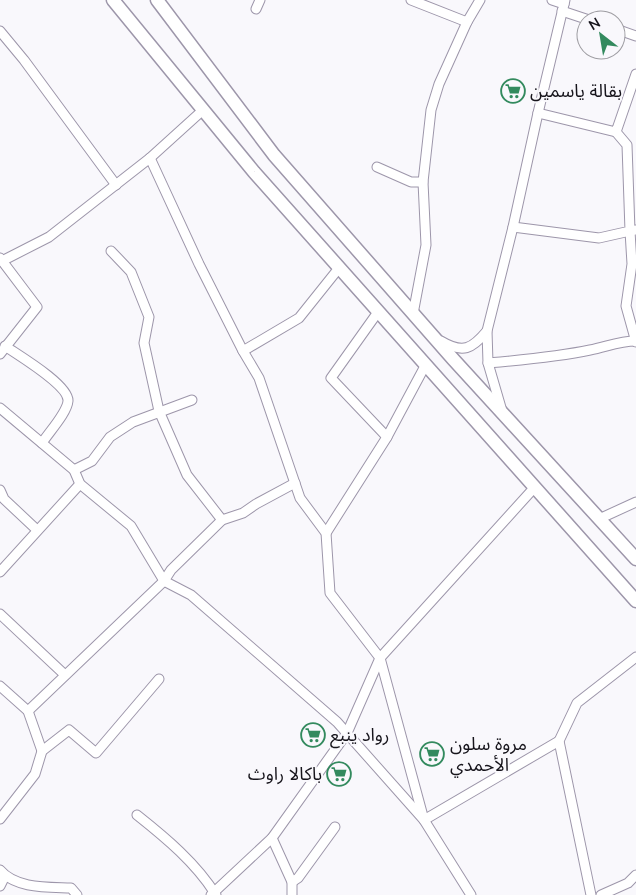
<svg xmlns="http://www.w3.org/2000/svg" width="636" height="895" viewBox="0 0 636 895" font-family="'Nunito Sans','Noto Sans Arabic',sans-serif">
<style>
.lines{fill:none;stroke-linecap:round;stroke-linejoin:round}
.street-casing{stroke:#9d96aa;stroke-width:11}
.secondary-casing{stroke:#9d96aa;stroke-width:15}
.street{stroke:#fff;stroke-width:9}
.secondary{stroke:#fff;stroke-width:12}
.labels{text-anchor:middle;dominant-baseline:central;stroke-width:4;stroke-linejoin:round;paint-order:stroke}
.poi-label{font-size:18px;fill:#16141b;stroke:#f9f8fc;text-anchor:start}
</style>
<rect width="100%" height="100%" fill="#f9f8fc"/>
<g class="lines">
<g class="street-casing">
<g id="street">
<polyline points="411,0 467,22"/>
<polyline points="552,0 564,4"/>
<polyline points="256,9 260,0"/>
<polyline points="562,11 589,20"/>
<polyline points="616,29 636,36"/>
<polyline points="0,31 24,60 116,185"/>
<polyline points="538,113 616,132 636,74"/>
<polyline points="150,158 199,264 243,351 259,378 300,498 326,533 330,593 380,658 424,820 559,741"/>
<polyline points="377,167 411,182 423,182"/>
<polyline points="513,227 599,238 630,231 627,145 616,132"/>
<polyline points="636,230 630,231 632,264 626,306 636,342"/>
<polyline points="111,251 131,272 149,317 144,343 159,411 187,475 222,520"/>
<polyline points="0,258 37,307 0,354"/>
<polyline points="2,261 49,237 150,158 203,110"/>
<polyline points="378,312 331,378 387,437"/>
<polyline points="413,314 426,245 423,182 431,110 439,84 467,22 480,0"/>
<path d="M441 341C463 354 472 349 487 331"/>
<path d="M5 346C18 355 69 385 68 401 67 413 49 432 42 443"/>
<polyline points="243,351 299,318 339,268"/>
<path d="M488 363C522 360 557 357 590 350 606 347 619 341 636 341"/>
<polyline points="0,408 74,470 80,484 131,526 164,581 191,595 337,722 424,820 471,895"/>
<polyline points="502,411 488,363 487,331 513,227 538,113 565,0"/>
<polyline points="74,470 92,461 110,437 133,422 192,400"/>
<polyline points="0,490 4,499 37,530"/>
<polyline points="599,519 636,502"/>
<polyline points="326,533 387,437 425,366"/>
<polyline points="0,572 80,484"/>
<polyline points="0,614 65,675"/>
<polyline points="0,686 28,711 42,751"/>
<polyline points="28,711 164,581 171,570 222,520 243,513 256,504 295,483"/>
<path d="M137 815C166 838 196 863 216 895"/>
<polyline points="0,819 35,774 42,751 69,730 96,753 159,679"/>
<polyline points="272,838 292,882 292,895"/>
<path d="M0 870C16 889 48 887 71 888L77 895"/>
<polyline points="292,882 298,878 335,827"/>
<polyline points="0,886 5,876"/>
<polyline points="211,895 272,838 347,733 380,658 534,488"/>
<polyline points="591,895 559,741 577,703 636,657"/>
<polyline points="601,895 628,883 636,875"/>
</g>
</g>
<g class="secondary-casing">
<g id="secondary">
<polyline points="113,0 254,172 636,601"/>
<polyline points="157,0 274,155 453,359 636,559"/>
</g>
</g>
<use href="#street" class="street"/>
<use href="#secondary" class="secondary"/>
</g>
<defs>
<g id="supermarket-ring" transform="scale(1.25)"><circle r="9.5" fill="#f9f8fc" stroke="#338a5e" stroke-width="1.5"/><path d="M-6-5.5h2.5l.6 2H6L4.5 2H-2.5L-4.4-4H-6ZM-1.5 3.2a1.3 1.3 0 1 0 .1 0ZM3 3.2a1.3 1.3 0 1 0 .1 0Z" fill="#338a5e"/></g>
</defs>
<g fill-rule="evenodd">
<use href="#supermarket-ring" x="513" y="91"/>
<use href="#supermarket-ring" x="313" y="735"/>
<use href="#supermarket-ring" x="432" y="754"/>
<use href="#supermarket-ring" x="339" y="774"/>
</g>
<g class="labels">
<g class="poi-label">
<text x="530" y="91">بقالة ياسمين</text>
<text x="330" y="735">رواد ينبع</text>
<text x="450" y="744">مروة سلون<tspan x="450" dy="21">الأحمدي</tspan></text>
<text x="322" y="774" text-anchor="end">باكالا راوث</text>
</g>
</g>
<g transform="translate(601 35) rotate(329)"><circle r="24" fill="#f9f8fc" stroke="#9e9da2"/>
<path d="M0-4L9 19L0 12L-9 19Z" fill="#338a5e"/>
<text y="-8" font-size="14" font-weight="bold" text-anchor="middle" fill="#16141b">N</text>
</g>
</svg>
